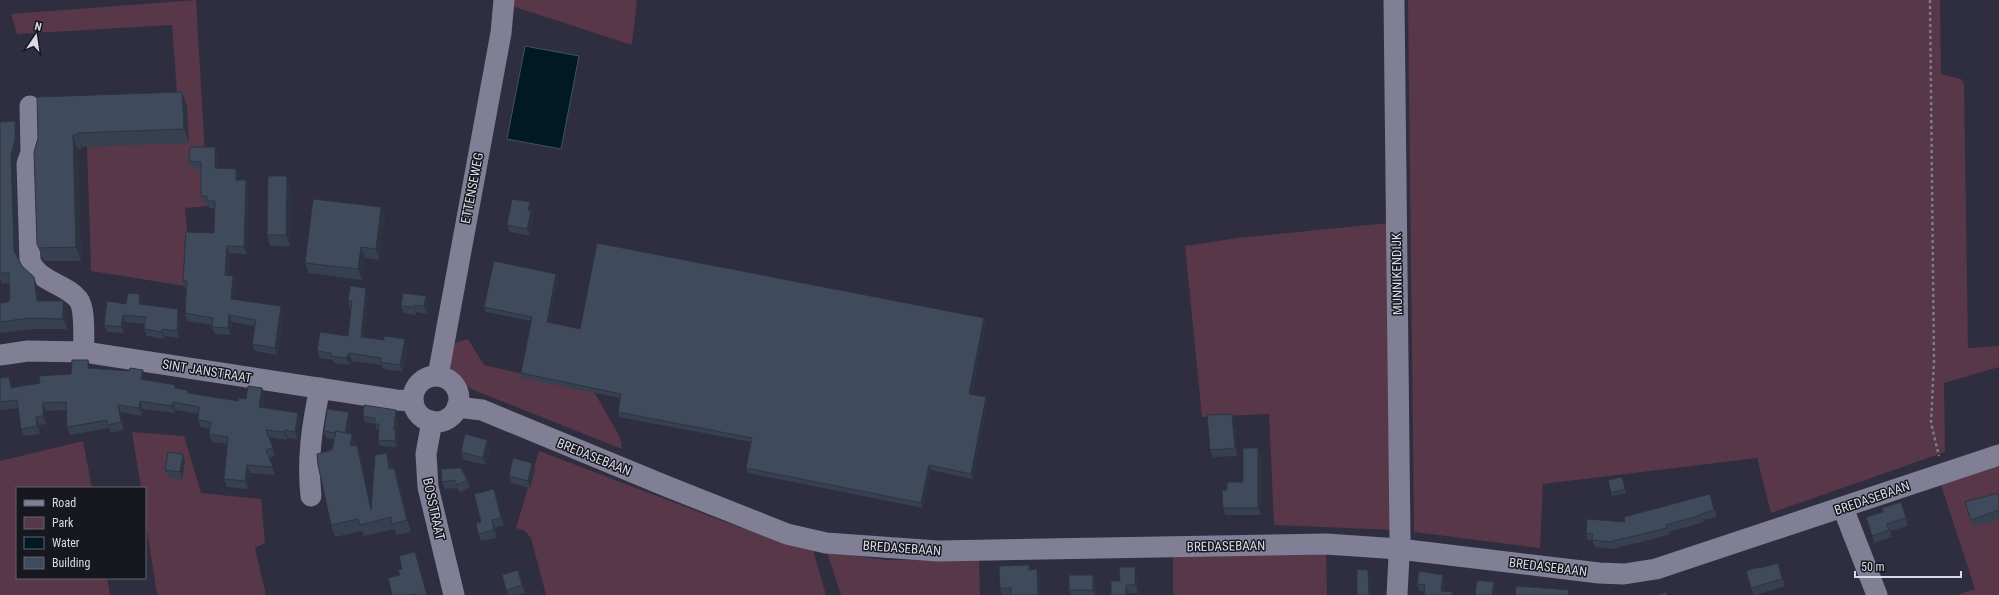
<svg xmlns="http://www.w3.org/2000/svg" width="1999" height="595" viewBox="0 0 1999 595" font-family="'Roboto Condensed',sans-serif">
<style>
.green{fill:#573748}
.water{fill:#001925;stroke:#41535f}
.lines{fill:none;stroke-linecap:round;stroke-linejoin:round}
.path{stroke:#7d7c8c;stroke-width:2.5;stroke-dasharray:3 3;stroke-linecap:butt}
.minor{stroke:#807f95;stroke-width:21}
.wall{fill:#364050}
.shaded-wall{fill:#2c3441}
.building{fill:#3f4b5d;stroke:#2c3441}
.labels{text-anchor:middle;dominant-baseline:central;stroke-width:3;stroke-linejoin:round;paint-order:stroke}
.street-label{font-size:13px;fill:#dadae6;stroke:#17171f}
</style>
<rect width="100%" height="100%" fill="#2f2d40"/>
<g class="green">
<polygon points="196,0 208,206 185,208 188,240 185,286 91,271 87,146 178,107 172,25 17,34 11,14"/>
<polygon points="513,0 637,0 632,45 512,6"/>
<polygon points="1408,0 1940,0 1941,74 1961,79 1964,84 1968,348 1999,346 1999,367 1944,383 1945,452 1771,513 1757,458 1543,484 1540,548 1414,532"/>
<polygon points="1389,223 1394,530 1274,525 1269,414 1202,417 1185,246 1238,238"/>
<polygon points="468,339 484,365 593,390 620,437 622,449 471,389 450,371 452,344"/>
<polygon points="132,432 184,436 201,493 261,499 265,543 255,548 266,595 157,595 145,517 145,488 141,488"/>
<polygon points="83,441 92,488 17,488 17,578 107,578 110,595 0,595 0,461"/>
<polygon points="539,451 733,525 813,550 826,595 546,595 531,538 525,531 516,528"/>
<polygon points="1999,466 1999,595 1957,595 1975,589 1941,485"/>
<polygon points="827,552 886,560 979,560 980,595 841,595"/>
<polygon points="1326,554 1327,595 1173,595 1173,556"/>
</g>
<polygon class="water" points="525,46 579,56 561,149 507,139"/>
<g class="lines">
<polyline class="path" points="1930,0 1934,361 1931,423 1939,456"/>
<g class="minor">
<polyline points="1394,0 1400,538 1397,595"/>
<path d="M30 106 31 152 27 164 30 261C40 283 65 283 78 299 86 308 83 340 84 352"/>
<polyline points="0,355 28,351 84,352 396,400 413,401"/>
<polyline points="438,376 501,33 504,0"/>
<circle cx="436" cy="399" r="23"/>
<polyline points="457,407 482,410 666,486 787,534 826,543 938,551 1326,544 1399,549 1599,573 1624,574 1656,569 1999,455"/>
<polyline points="432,421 426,454 428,487 454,595"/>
<path d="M311 496C307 459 312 425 320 388"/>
<polyline points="1843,508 1877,595"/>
</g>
</g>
<g class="wall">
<polygon points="187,106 189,143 82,147 82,149 78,149 81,261 44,261 42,257 37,244 38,138"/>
<polygon points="15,121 19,132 19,150 15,164 18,258 22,266 38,288 39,301 63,301 67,311 67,329 33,329 0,333 0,303 8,302 10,299 9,283 2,284 0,279 0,122"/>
<polygon points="215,147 218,154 218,168 239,176 239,180 246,180 248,187 247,254 229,253 228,276 233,276 236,283 234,299 284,313 277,355 255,351 252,344 255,326 232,322 231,335 215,334 212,327 212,325 187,321 185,313 186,288 185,288 183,281 214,233 214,208 209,208 208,203 204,204 201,196 201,169 192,168 189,161"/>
<polygon points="291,187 290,246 270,246 267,235"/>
<polygon points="381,207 385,218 379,260 365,258 362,280 309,273 305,263"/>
<polygon points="533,210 532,215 533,219 530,236 510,232 507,225"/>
<polygon points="558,279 550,322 580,329 986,323 972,395 988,402 973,479 931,470 923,508 748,473 746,468 751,442 619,417 618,412 620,398 522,378 521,373 531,321 486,312 484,307"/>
<polygon points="368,295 364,337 408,346 403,372 383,369 382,365 352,361 349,365 334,363 333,360 320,358 317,351 348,336 352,308 350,308 348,301"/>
<polygon points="142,301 142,304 180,316 179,338 164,336 164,339 147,336 144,329 145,324 125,322 124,333 107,332 104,325 126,304"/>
<polygon points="428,303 427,314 416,312 416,315 404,313 401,306"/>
<polygon points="91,368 145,377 145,380 177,388 188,390 189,393 238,401 246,399 262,388 265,396 263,407 298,413 300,421 297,439 287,438 287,440 269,437 275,456 269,458 275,475 250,473 248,489 227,487 224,479 227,444 212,442 209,434 210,429 201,427 198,420 198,414 175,410 175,413 143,409 142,416 121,412 124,430 111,433 109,428 70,435 67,427 66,410 46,411 46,424 39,425 40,434 24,436 21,429 18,408 0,410 0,378 9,377 12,387 40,383"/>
<polygon points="363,416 398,416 397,433 398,436 397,447 380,446 378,440 379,430 377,430 375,424 365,422"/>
<polygon points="351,420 349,434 352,434 361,456 371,504 387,453 391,465 392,469 394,468 398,480 411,532 397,535 394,529 364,536 362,531 335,537 331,525 332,450 334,439 326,438 324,431"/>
<polygon points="1235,421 1237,456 1213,457 1210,450"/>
<polygon points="487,440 490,447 486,465 464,460 461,452"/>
<polygon points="1258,448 1261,455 1261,515 1225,515 1223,508 1227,490 1243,482"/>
<polygon points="183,454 185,461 182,480 168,477 165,470"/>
<polygon points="532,463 535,470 530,488 511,483 509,476"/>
<polygon points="441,469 467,480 470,487 460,493 457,488 445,489 442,482"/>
<polygon points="1623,480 1626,493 1612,496 1611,493"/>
<polygon points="497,497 504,525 495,528 497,538 481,541 478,534 481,522"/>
<polygon points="1999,498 1999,519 1974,527 1965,502 1978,499"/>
<polygon points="1712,501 1717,517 1703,520 1704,522 1669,532 1669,535 1612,549 1595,547 1592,540 1588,540 1586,533 1625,522"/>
<polygon points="1904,510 1908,526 1890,531 1892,537 1874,543 1872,536"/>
<polygon points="1760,568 1780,570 1785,586 1756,595 1754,595 1751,588"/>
<polygon points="1030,570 1041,579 1041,595 1002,595 1000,588"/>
<polygon points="1137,574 1138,593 1128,593 1128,595 1111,595 1120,581"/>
<polygon points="521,578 525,593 516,595 508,595 506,590"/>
<polygon points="1095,582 1096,595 1071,595 1069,590"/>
<polygon points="1446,582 1444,591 1452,592 1453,595 1424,595 1425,592 1419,591 1417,584"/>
</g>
<g class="shaded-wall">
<polygon points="182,92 187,106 189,143 184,129"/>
<polygon points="15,121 19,132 19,150 15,164 18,262 14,251 11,154"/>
<polygon points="77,133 82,147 82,149 77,135"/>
<polygon points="73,135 78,149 81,261 76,247"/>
<polygon points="215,147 218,154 218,176 215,168"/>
<polygon points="236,169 239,176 239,187 236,180"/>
<polygon points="287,176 291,187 290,246 286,235"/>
<polygon points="246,180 248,187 247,254 244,247"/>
<polygon points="530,202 533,210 532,215 533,219 530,236 527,229 528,211"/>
<polygon points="381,207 385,218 379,260 376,249"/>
<polygon points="227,246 229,253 227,282 225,275"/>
<polygon points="361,247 365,258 362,280 358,269"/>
<polygon points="556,274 558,279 549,327 547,322"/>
<polygon points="233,276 236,283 234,306 231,299"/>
<polygon points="34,277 38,288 40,312 37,301"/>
<polygon points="366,288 368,295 364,344 361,337"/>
<polygon points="140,294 142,301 141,311 139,304"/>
<polygon points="426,296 428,303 427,314 424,306"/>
<polygon points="63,301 67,311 67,329 63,319"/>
<polygon points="414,305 416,312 416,315 414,307"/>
<polygon points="281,306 284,313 277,355 275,348"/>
<polygon points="178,309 180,316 179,338 177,331"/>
<polygon points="123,315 125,322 124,333 121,327"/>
<polygon points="229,315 232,322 231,335 228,328"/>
<polygon points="984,318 986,323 971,399 969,394"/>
<polygon points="162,329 164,336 164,339 162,332"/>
<polygon points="405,339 408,346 403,372 400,365"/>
<polygon points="349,353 352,361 349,365 346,358"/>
<polygon points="88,360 91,368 90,376 88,368"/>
<polygon points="143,370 145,377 144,387 141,379"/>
<polygon points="9,377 12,385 13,395 11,388"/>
<polygon points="262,388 265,396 262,414 259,407"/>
<polygon points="986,397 988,402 973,479 971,474"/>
<polygon points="140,401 143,409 142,416 139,408"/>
<polygon points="173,402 175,410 175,413 172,406"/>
<polygon points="43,403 46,411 46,424 43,416"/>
<polygon points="118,405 121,412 124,430 121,422"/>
<polygon points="396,410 398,416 397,433 398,436 397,447 395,441 394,430"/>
<polygon points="349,412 351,420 348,441 345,434"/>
<polygon points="298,413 300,421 297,439 295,432"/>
<polygon points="1232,414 1235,421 1237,456 1235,448"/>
<polygon points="36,417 39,425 40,434 37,426"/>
<polygon points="285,430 287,438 287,440 284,432"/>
<polygon points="352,434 357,446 350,446"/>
<polygon points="487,440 490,447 486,465 483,458"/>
<polygon points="357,445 361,456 375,521 371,510"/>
<polygon points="1258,448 1261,455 1261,515 1258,508"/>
<polygon points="387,453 391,465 393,481 389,469"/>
<polygon points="183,454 185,461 182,480 180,472"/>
<polygon points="532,463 535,470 530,488 528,481"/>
<polygon points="247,465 250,473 248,489 245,481"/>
<polygon points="929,465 931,470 923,508 921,503"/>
<polygon points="394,468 398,480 411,532 407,520"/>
<polygon points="494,489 497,497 504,525 501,518"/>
<polygon points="492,520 495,528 497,538 494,530"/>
<polygon points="415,552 418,559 427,595"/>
<polygon points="1135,567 1137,574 1138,593 1135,585"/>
<polygon points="1037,569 1041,579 1041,595 1038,595"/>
<polygon points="518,570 521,578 525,593 522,585"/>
<polygon points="1368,570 1371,577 1371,595 1369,595"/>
<polygon points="1093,575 1095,582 1096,595 1095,595 1093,590"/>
<polygon points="1443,575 1446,582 1443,595 1441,591"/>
<polygon points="1494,582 1497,590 1496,595 1492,595"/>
<polygon points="1126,585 1128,593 1128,595 1126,595"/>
</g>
<g class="building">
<polygon points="182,92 184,129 77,133 77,135 73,135 76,247 39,248 37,244 34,152 38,138 37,97"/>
<polygon points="15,121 15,140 11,154 14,251 22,266 34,277 37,301 63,301 63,319 29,318 0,322 0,303 8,302 10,299 9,273 0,273 0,122"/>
<polygon points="190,147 215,147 215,168 236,169 236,180 246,180 244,247 227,246 225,275 233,276 231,299 281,306 275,348 252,344 256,320 229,315 228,328 212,327 213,318 185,313 187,281 183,281 186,232 214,233 215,201 207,201 207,196 201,196 201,162 189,161"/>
<polygon points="268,176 287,176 286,235 267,235"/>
<polygon points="313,199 381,207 376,249 361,247 358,269 305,263"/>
<polygon points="512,199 530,202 528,211 531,211 527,229 507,225"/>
<polygon points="597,243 984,318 969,394 986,397 971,474 929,465 921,503 746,468 752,438 618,412 621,394 521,373 532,317 484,307 494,261 556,274 547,322 580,329"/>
<polygon points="350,286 366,288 361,337 384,340 384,336 405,339 400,365 380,362 381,358 349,353 346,358 331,356 331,353 317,351 320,332 348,336 352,301 348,301"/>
<polygon points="128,293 140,294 139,304 178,309 177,331 162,329 162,332 144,329 146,317 123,315 121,327 104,325 107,301 126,304"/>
<polygon points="403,293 426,296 424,306 414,305 414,307 401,306"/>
<polygon points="72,360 88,360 88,368 129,371 130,368 143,370 141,379 175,385 175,388 188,390 187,393 238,401 239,398 246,399 248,386 262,388 259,407 298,413 295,432 285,430 284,432 266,430 273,448 266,450 273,467 247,465 245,481 224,479 228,437 209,434 211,422 198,420 199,407 173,402 172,406 140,401 139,408 118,405 121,422 108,425 107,420 67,427 66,402 43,403 43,416 36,417 37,426 21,429 17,400 0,402 0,378 9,377 11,388 40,383 39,376 71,374"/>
<polygon points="364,405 396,410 394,430 396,430 395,441 378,440 379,424 375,424 375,418 363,416"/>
<polygon points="327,409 349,412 345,433 336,431 335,433 324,431"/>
<polygon points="1232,414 1235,448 1210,450 1207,415"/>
<polygon points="336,431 352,434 350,446 357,445 371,510 375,455 387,453 389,469 394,468 407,520 392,524 391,517 360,525 358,519 331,525 318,465 317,454 332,450"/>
<polygon points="465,434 487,440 483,458 461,452"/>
<polygon points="1243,448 1258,448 1258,508 1223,508 1222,490 1227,490 1227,482 1243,482"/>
<polygon points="168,452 183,454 180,472 165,470"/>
<polygon points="513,458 532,463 528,481 509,476"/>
<polygon points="461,468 467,480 457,485 455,480 442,482 441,469"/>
<polygon points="1622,477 1625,489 1611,493 1608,480"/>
<polygon points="494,489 501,518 492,520 494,530 478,534 476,523 481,522 474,494"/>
<polygon points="1997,493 1999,498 1999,510 1971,520 1965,502 1978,498 1978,499"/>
<polygon points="1710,494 1714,510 1701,514 1701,515 1666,525 1667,528 1609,542 1592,540 1593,534 1586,533 1587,519 1625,522 1624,517"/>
<polygon points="1901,502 1906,518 1887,524 1889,530 1872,536 1866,517 1883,512 1882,508"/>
<polygon points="415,552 427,595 415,595 415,594 410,595 392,595 388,578 400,575 398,570 402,569 399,556"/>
<polygon points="1778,563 1782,579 1751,588 1746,571 1759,567 1760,568"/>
<polygon points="1029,565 1029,570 1037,569 1038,595 1011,595 1011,588 1000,588 999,566"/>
<polygon points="1119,567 1135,567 1135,585 1126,585 1126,595 1111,595 1111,581 1120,581"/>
<polygon points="1357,569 1368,570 1369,595 1357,595"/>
<polygon points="518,570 522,585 506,590 502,575"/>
<polygon points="1419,571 1443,575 1441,591 1452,592 1452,595 1424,595 1425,585 1417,584"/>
<rect x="1069" y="575" width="24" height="15"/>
<polygon points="1477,580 1494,582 1492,595 1475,595"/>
<polygon points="1516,586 1569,590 1568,595 1515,595"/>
<polygon points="1667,592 1667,595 1655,595"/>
</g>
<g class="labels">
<g class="street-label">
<text transform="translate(472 188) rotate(-79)">ETTENSEWEG</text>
<text transform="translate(1397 274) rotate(-91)">MUNNIKENDIJK</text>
<text transform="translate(207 371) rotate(9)">SINT JANSTRAAT</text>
<text transform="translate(594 457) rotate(22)">BREDASEBAAN</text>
<text transform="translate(1872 498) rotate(-19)">BREDASEBAAN</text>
<text transform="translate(434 509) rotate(78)">BOSSTRAAT</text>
<text transform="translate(1226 546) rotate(-1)">BREDASEBAAN</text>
<text transform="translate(902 548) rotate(4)">BREDASEBAAN</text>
<text transform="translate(1548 567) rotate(7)">BREDASEBAAN</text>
</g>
</g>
<rect x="16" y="487" width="130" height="92" fill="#17171f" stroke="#65656f"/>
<rect x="24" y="500" width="20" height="6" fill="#807f95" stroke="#65656f"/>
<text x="52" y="507" font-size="12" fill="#dadae6">Road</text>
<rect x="24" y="517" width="20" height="12" fill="#573748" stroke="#65656f"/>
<text x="52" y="527" font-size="12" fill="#dadae6">Park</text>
<rect x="24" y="537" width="20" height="12" fill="#001925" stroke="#65656f"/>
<text x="52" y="547" font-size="12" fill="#dadae6">Water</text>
<rect x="24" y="557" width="20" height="12" fill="#3f4b5d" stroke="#65656f"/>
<text x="52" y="567" font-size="12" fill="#dadae6">Building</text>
<g transform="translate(36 36) rotate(13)" stroke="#17171f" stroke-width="3" paint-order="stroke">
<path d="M0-3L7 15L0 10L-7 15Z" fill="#dadae6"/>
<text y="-6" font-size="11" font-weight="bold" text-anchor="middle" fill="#dadae6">N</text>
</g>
<path d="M1855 571v6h106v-6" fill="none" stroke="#dadae6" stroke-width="2"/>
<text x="1861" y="571" font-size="12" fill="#dadae6" stroke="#17171f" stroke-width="3" paint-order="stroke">50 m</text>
</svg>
